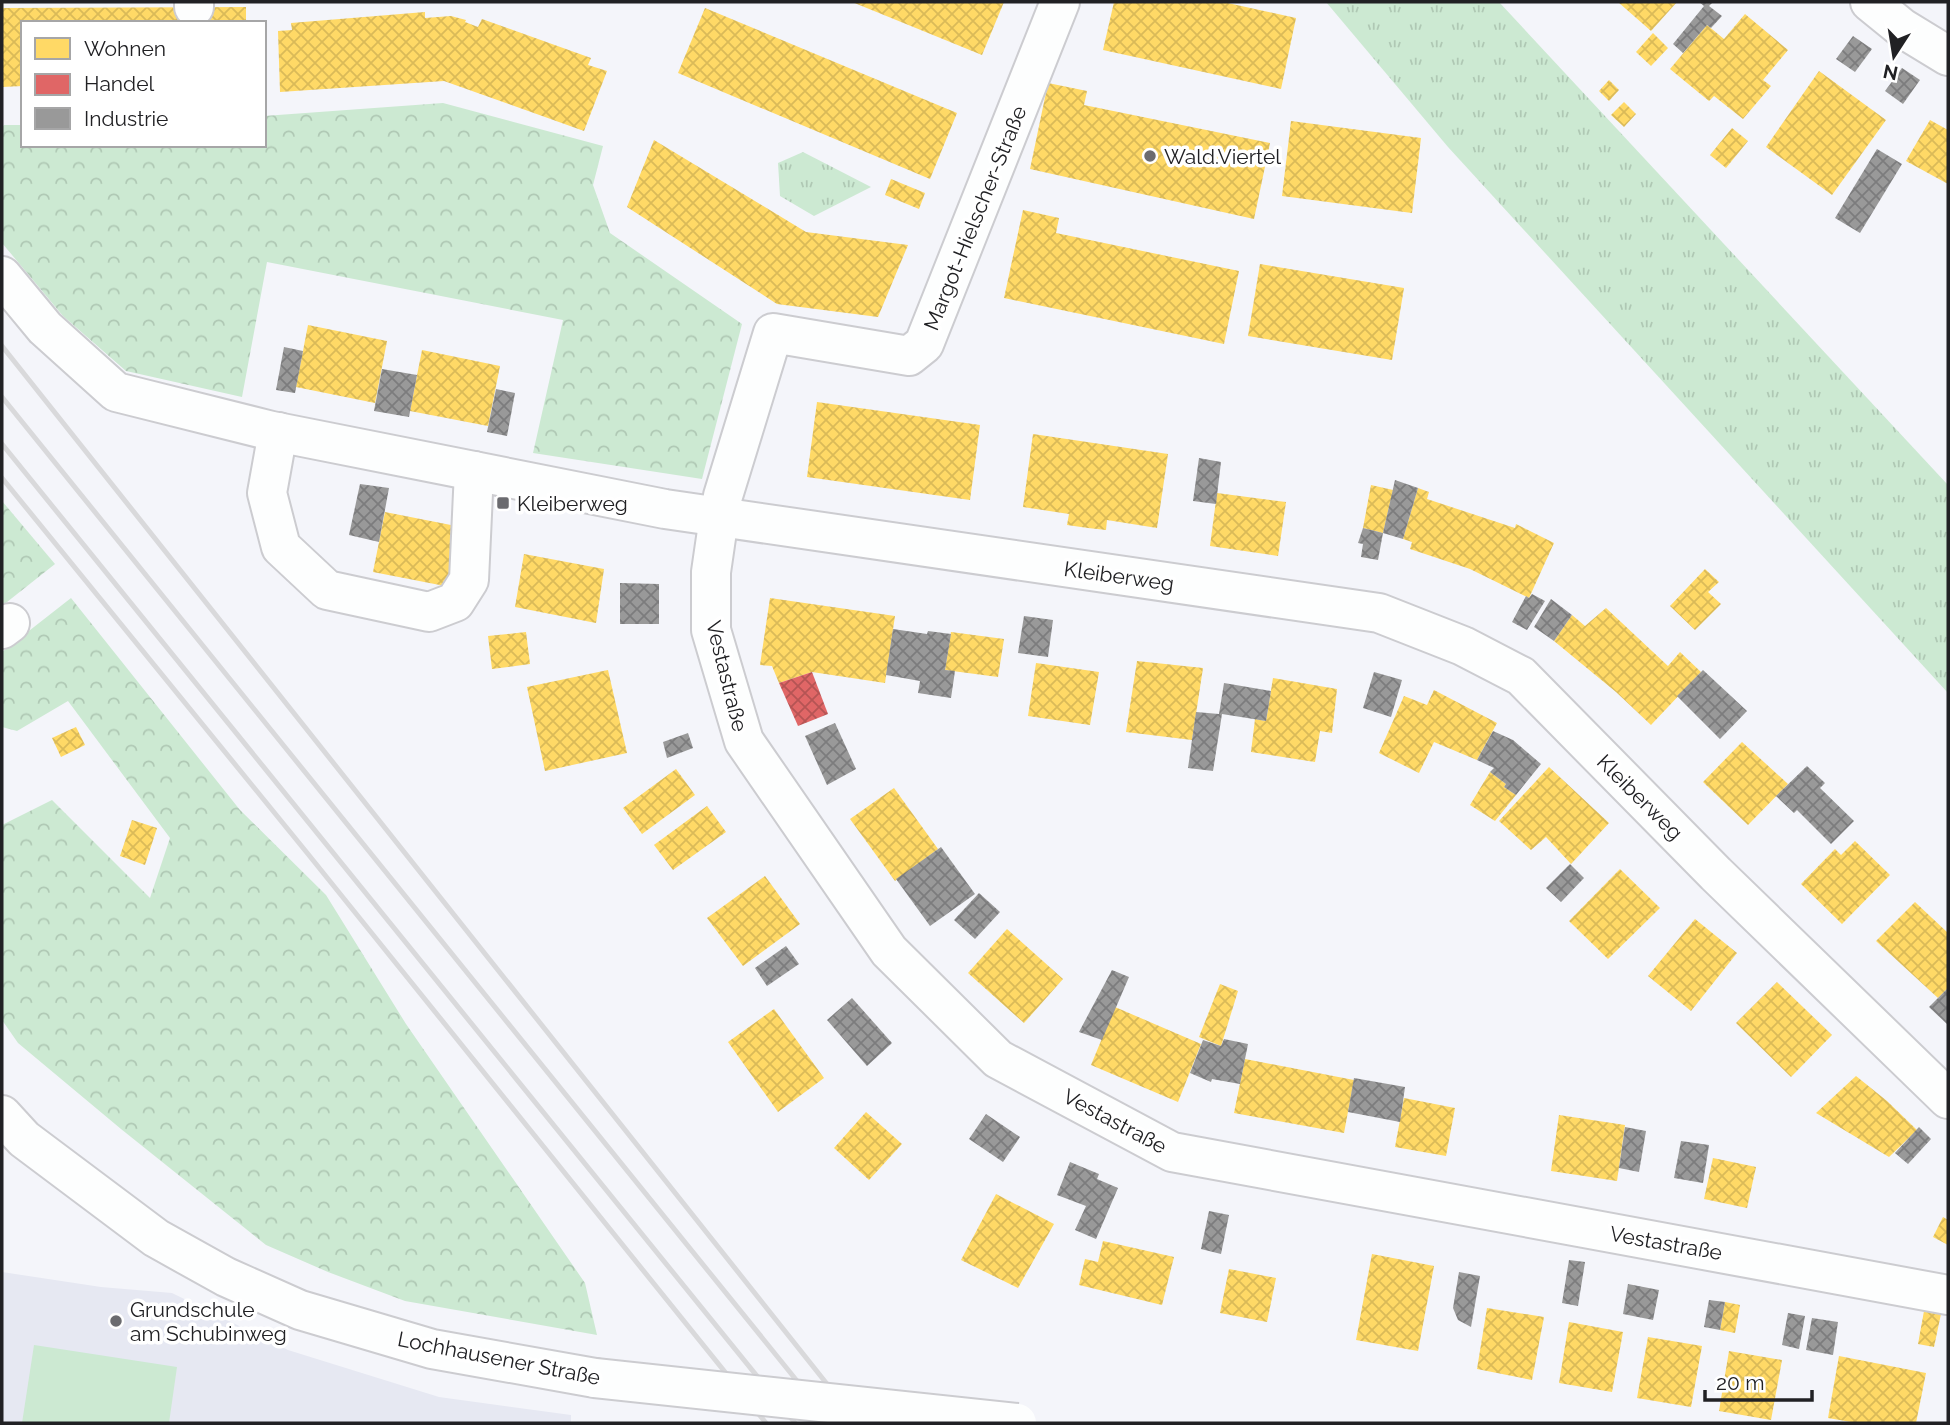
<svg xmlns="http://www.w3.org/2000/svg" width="1950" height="1425" viewBox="0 0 1950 1425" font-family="Raleway,sans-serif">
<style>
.built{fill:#e6e8f2}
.grass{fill:url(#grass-tufts)}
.forest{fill:url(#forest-crowns)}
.pitch{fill:#cce9d2}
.homes{fill:url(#homes-cross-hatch)}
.shops{fill:url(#shops-cross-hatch)}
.industry{fill:url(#industry-cross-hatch)}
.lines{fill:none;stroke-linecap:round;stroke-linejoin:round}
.minor-casing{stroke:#ccccd0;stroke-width:42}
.major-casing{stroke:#ccccd0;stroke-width:42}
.minor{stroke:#fdfefe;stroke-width:38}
.major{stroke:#fdfefe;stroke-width:38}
.rail{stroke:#d9d9db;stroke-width:5}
.major-bridge-casing{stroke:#ccccd0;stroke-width:42;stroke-linecap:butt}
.major-bridge{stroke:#fdfefe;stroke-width:38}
.poi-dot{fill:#6b6b6f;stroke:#fff;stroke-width:2.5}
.labels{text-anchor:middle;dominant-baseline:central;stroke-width:7;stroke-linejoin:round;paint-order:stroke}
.poi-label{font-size:21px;fill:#212124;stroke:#fff;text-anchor:start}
.street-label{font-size:21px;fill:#212124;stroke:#fff}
</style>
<defs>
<pattern id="grass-tufts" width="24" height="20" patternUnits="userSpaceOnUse" patternTransform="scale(1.75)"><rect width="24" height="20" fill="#cce9d2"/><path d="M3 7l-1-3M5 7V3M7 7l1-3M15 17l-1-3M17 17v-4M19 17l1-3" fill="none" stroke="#afc8b4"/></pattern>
<pattern id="forest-crowns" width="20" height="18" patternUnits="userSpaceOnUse" patternTransform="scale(1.75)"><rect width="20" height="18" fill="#cce9d2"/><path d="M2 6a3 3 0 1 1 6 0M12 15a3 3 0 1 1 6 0" fill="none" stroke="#afc8b4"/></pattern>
<pattern id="homes-cross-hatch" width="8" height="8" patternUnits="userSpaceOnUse" patternTransform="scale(1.75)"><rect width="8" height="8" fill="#ffd966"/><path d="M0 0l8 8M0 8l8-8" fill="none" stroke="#daba58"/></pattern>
<pattern id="shops-cross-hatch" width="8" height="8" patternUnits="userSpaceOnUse" patternTransform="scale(1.75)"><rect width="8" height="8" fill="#e06666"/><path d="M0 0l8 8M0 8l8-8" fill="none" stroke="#b55454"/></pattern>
<pattern id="industry-cross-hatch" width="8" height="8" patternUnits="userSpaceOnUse" patternTransform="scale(1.75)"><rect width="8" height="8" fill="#999"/><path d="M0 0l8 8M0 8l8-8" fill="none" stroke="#7c7c7d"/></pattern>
</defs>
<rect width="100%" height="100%" fill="#f4f5fa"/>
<polygon class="built" points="2,1272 101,1287 172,1293 288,1350 439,1397 571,1415 571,1423 2,1423"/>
<g class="grass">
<polygon points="1326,2 1499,2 1948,485 1948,693 1448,147"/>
<polygon points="803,152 871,187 814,216 780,196 778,163"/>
</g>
<g class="forest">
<polygon points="443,103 603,146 593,185 610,233 742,324 702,479 533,453 563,320 267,262 242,397 126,371 63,316 2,243 2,128 4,125 23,125 23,145 264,145 264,116"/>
<polygon points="2,501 55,564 2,606"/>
<polygon points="71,598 240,810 326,895 406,1024 585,1283 597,1335 405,1301 328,1272 266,1245 121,1129 18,1043 2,1020 2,825 52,800 150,898 170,838 68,701 17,731 2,727 2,652"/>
</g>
<polygon class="pitch" points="34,1345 177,1367 169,1423 22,1423"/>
<g class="homes">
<polygon points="852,2 1004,2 982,55"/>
<polygon points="1114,2 1223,2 1296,18 1281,89 1103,50"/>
<polygon points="1618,2 1677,2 1651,31"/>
<polygon points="246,7 246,23 23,23 23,86 2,87 2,8"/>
<polygon points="705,8 957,113 930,179 678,73"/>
<polygon points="425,12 425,18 451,16 466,20 465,22 478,27 482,19 591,58 588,65 607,71 584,131 444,81 280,92 278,31 292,30 291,23"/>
<polygon points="1745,14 1788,50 1763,80 1771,86 1743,119 1714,96 1709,101 1670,69 1707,25 1724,39"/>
<polygon points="1653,33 1668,48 1651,66 1636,52"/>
<polygon points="1819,71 1886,120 1832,195 1766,147"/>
<polygon points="1609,80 1619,90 1609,101 1599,91"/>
<polygon points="1048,83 1087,91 1084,105 1270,143 1254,219 1030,169"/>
<polygon points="1624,102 1636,114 1624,127 1611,115"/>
<polygon points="1930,120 1948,130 1948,184 1906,161"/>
<polygon points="1291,121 1421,138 1412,213 1282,196"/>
<polygon points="1732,128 1748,141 1726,168 1710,155"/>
<polygon points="654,140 806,232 908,245 878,317 777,304 627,207"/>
<polygon points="891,179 925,193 919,209 885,195"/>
<polygon points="1023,210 1059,218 1056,233 1239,271 1224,344 1004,298"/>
<polygon points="1260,264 1404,288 1392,360 1248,336"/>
<polygon points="308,325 387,341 375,403 296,387"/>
<polygon points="422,350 500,366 488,426 410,411"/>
<polygon points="817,402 980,425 970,500 807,477"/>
<polygon points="1033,434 1168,454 1157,528 1107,520 1106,530 1088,528 1067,525 1069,514 1023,507"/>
<polygon points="1371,485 1393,490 1383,533 1363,528"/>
<polygon points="1418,488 1429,492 1427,499 1515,528 1516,524 1554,543 1529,598 1470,569 1410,549 1412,542 1403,539"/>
<polygon points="1217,493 1286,502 1278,556 1210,546"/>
<polygon points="385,512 461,527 450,587 373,572"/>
<polygon points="524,554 604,569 596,623 515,607"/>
<polygon points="1705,569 1719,582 1708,592 1721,604 1695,630 1670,606"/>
<polygon points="770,598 895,616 885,683 812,672 779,683 772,666 760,665"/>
<polygon points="1606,608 1668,666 1680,652 1701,672 1651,725 1616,692 1554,641 1572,615 1585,626"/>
<polygon points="526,632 530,664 492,669 488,636"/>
<polygon points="951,632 1004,639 998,677 945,670"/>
<polygon points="1137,661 1203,668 1192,740 1126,732"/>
<polygon points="1036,663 1099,672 1090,725 1028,716"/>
<polygon points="608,670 627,753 545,771 527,687"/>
<polygon points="1273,678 1337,689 1332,733 1320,731 1315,762 1251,752 1255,719 1266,721"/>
<polygon points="1434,690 1497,723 1477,760 1434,742 1419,773 1379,753 1404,696 1427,705"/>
<polygon points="76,727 85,745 61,757 52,738"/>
<polygon points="1742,742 1788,784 1748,825 1703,782"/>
<polygon points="1549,767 1609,823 1571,864 1546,837 1531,850 1499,821"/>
<polygon points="676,769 695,795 642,834 623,808"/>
<polygon points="1490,772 1506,784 1504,787 1516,795 1495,821 1470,805"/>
<polygon points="894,788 938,849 895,881 850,819"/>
<polygon points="707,806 726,832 673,870 654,845"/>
<polygon points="132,820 157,828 145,865 120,856"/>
<polygon points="1855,841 1890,875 1842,924 1801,884 1835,849 1841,855"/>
<polygon points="1620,869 1660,908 1608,959 1569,921"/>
<polygon points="765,876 800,924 743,966 707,918"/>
<polygon points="1915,902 1948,933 1948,988 1938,998 1876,941"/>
<polygon points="1695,919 1737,953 1691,1011 1648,976"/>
<polygon points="1007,929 1063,979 1024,1023 968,973"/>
<polygon points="1777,982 1832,1035 1791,1077 1736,1023"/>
<polygon points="1220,984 1238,991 1221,1046 1199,1037"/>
<polygon points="1115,1007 1201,1044 1178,1102 1091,1065"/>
<polygon points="774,1009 824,1078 778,1112 728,1042"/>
<polygon points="1245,1059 1354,1080 1344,1133 1234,1113"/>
<polygon points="1856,1076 1887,1101 1917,1130 1889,1157 1816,1113"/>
<polygon points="1404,1098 1455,1108 1446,1156 1395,1147"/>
<polygon points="866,1112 902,1144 869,1180 834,1148"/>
<polygon points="1559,1115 1625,1125 1617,1181 1551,1171"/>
<polygon points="1713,1158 1756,1167 1747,1208 1704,1199"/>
<polygon points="996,1194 1054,1224 1018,1288 961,1260"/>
<polygon points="1943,1217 1948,1220 1948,1245 1933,1237"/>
<polygon points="1103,1241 1174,1257 1162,1305 1079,1285 1085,1259 1098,1262"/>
<polygon points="1372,1254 1434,1266 1418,1351 1356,1340"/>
<polygon points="1229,1269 1276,1278 1267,1322 1220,1313"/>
<polygon points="1725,1302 1740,1305 1735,1333 1720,1330"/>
<polygon points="1487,1308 1544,1317 1532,1380 1477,1369"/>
<polygon points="1924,1311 1941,1314 1934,1347 1918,1344"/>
<polygon points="1569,1322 1623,1332 1612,1392 1559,1383"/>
<polygon points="1648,1337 1702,1346 1691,1407 1637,1398"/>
<polygon points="1729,1351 1782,1360 1771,1420 1719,1411"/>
<polygon points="1839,1356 1926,1373 1916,1423 1857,1423 1828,1418"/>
</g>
<polygon class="shops" points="812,672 828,714 798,726 779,683"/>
<g class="industry">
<polygon points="1699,2 1713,2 1709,6 1722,16 1711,28 1707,25 1683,53 1673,44 1704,6"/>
<polygon points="1853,36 1872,49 1855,72 1836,59"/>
<polygon points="1902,68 1920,80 1903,104 1885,91"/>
<polygon points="1877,149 1902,164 1860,233 1835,218"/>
<polygon points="284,347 303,351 295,393 276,390"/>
<polygon points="382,369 417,375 409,417 374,411"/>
<polygon points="496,389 515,393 507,436 487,432"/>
<polygon points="1199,458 1221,462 1216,504 1193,501"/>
<polygon points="1395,480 1418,488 1403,539 1383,533"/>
<polygon points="360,484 389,488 379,542 349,535"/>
<polygon points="1363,528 1383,533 1378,560 1361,557 1363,544 1358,543"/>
<polygon points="620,583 659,584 659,624 620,624"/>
<polygon points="1532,594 1545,601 1527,630 1512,622 1526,596 1529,598"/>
<polygon points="1551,599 1572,615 1554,641 1534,627"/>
<polygon points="1024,616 1053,620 1048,657 1018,653"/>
<polygon points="893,629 927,634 928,631 951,634 945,670 955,671 951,698 918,693 920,681 886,675"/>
<polygon points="1703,670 1747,711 1720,739 1677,696"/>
<polygon points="1374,672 1402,680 1391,717 1363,708"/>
<polygon points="1224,683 1271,691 1266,721 1222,714 1213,771 1188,768 1196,712 1219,714"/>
<polygon points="835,723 856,769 827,785 805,736"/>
<polygon points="1493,731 1513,740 1541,764 1516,795 1504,787 1506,784 1490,772 1494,768 1477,760"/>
<polygon points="688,733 693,748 667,758 663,742"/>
<polygon points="1807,766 1825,783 1820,788 1854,821 1831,844 1797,810 1794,813 1776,796"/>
<polygon points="941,847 975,894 930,926 896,879"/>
<polygon points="1570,864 1584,878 1561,902 1546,888"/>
<polygon points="979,893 1000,912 975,939 954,920"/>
<polygon points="786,946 799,964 767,986 755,968"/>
<polygon points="1112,970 1129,977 1102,1040 1079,1032"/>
<polygon points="1948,988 1948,1025 1929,1007"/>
<polygon points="852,998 892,1043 867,1066 827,1020"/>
<polygon points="1224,1039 1248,1044 1240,1084 1212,1079 1211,1082 1190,1073 1203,1040 1221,1046"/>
<polygon points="1354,1078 1405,1087 1400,1122 1348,1112"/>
<polygon points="986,1114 1020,1137 1003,1162 969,1139"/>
<polygon points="1625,1127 1646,1131 1639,1172 1619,1168"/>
<polygon points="1919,1127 1931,1139 1908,1164 1895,1153"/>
<polygon points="1681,1141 1709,1145 1703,1183 1674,1178"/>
<polygon points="1070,1162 1099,1174 1097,1179 1118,1188 1096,1239 1075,1230 1086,1206 1057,1195"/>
<polygon points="1209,1211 1229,1215 1221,1254 1201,1249"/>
<polygon points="1569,1260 1585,1262 1578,1306 1562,1303"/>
<polygon points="1459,1272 1480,1276 1471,1327 1458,1320 1453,1308"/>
<polygon points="1628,1284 1659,1290 1653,1320 1623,1314"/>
<polygon points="1709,1300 1725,1302 1720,1330 1704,1327"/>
<polygon points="1788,1313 1805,1316 1799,1349 1782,1345"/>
<polygon points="1812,1318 1838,1322 1833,1355 1806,1350"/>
</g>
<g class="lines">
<g class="minor-casing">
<g id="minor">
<polyline points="1870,2 1902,28 1948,56"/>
<polyline points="194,7 194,2"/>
<polyline points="278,432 267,493 281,547 327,590 429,612 455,602 469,580 474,471"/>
<polyline points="719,517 723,496 773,333 909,356 924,344 1060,2"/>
<polyline points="2,629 10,623"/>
</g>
</g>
<g class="major-casing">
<g id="major">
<polyline points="2,276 45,328 116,392 272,431 665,509 1379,613 1463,646 1521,676 1716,874 1948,1099"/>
<polyline points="719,517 711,572 711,630 744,741 889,951 998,1059 1172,1152 1948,1295"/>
<polyline points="2,1115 24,1139 156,1238 226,1277 300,1310 432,1349 595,1378"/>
</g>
</g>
<use href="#minor" class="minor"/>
<use href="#major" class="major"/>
<g class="rail">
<polyline points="2,346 858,1423"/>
<polyline points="2,397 831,1423"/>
<polyline points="2,444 795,1423"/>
<polyline points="2,478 308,854 766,1423"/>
</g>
<g class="major-bridge-casing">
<polyline id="major-bridge" points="595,1378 1017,1423"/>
</g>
<use href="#major-bridge" class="major-bridge"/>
</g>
<g class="poi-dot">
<circle cx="1150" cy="156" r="7"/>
<rect x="496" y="496" width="14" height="14" rx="3.5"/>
<circle cx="116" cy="1321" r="7"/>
</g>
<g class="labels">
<g class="poi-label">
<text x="1164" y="156">Wald.Viertel</text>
<text x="517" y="503">Kleiberweg</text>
<text x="130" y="1309">Grundschule<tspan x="130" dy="24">am Schubinweg</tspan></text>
</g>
<g class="street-label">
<text transform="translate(975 218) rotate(-68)">Margot-Hielscher-Straße</text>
<text transform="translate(1119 576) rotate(8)">Kleiberweg</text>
<text transform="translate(727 676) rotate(76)">Vestastraße</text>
<text transform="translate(1640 797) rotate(45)">Kleiberweg</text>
<text transform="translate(1115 1121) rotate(28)">Vestastraße</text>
<text transform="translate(1666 1243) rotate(10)">Vestastraße</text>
<text transform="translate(499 1358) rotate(11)">Lochhausener Straße</text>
</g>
</g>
<rect width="1950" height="1425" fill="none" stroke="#212124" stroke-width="7"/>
<rect x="21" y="21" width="245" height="126" fill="#ffffff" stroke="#a6a6a7" stroke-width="2"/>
<rect x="35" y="38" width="35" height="21" fill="#ffd966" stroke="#a6a6a7" stroke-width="2"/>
<text x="84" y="56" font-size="21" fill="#212124">Wohnen</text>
<rect x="35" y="74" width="35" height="21" fill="#e06666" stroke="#a6a6a7" stroke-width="2"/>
<text x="84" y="91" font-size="21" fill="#212124">Handel</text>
<rect x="35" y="108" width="35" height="21" fill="#999999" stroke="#a6a6a7" stroke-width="2"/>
<text x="84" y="126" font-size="21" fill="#212124">Industrie</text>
<g transform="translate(1894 56) rotate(192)" stroke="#ffffff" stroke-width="5" paint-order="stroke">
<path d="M0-5L12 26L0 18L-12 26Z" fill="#212124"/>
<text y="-10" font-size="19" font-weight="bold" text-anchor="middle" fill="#212124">N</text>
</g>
<path d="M1705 1390v10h107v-10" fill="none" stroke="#212124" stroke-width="3.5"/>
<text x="1716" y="1390" font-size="21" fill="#212124" stroke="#ffffff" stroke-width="5" paint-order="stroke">20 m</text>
</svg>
